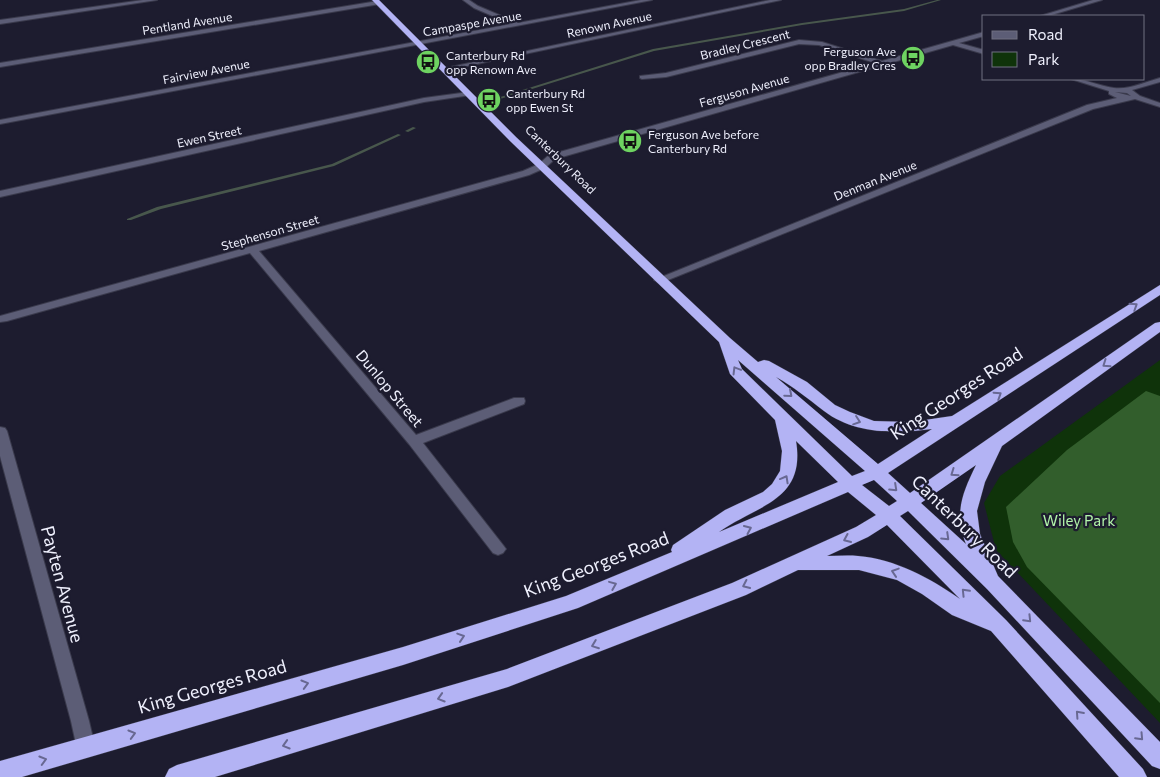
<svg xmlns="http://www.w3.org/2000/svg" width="1160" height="777" viewBox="0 0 1160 777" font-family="Commissioner,sans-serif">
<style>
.green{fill:#0f330a}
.forest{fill:#325e2c}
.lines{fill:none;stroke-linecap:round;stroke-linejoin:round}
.stream{fill:#48574c;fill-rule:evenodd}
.street-casing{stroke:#3a3a4c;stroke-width:2}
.highway-casing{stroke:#3a3a4c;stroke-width:1}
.street{fill:#5c5d76;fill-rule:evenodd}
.highway{fill:#b3b3f4;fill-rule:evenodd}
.oneway{stroke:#686892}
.labels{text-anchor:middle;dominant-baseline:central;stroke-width:4.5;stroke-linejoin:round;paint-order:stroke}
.far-street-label{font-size:12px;fill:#eff0fd;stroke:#1d1c2f}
.far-poi-label{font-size:12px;fill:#eff0fd;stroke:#1d1c2f;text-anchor:start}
.street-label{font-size:15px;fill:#eff0fd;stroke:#1d1c2f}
.park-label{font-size:15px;fill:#b2f5a9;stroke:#1d1c2f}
.near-street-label{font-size:18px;fill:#eff0fd;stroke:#1d1c2f}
</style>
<rect width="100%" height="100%" fill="#1d1c2f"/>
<polygon class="green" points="1160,360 1160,723 996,550 984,503 1000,476"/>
<polygon class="forest" points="1146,391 1160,396 1160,703 1027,567 1013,542 1006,507 1067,450"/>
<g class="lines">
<g class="stream">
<polygon points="937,0 941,0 904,11 802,25 654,51 500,99 497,98 653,49 802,23 904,9"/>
<polygon points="413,127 416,128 408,132 405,131"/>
<polygon points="398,134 401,135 334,166 161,209 131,220 127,220 127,219 157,207 332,164"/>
</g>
<g class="street-casing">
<g id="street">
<polygon points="143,0 157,0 0,24 0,20"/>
<polygon points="463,0 469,0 478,6 518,23 641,0 652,0 0,124 0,120 511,24 474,8"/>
<polygon points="770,0 781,0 444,71 441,69"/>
<polygon points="1093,0 1102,0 1048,16 1040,16"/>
<polygon points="378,1 380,4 0,67 0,63"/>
<polygon points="984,32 984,36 959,43 984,50 984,54 953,45 555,159 545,168 529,175 259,251 416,435 514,398 524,398 525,401 524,404 423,443 503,545 506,549 503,553 498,555 493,553 409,444 250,253 7,321 0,322 0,316 523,171 539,164 549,155 875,63 819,45 799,44 666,77 642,79 640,78 640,76 666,73 799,40 822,42 882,61"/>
<path d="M1160 78V82L1132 90 1140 96 1160 103V107L1135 99 1093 109 663 282 659 283 654 280 1087 105 1117 98 1109 94V91L1071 79C1086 79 1099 86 1114 88 1128 90 1146 82 1160 78ZM1115 92 1127 93 1131 96Z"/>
<polygon points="469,92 471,93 471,95 424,102 0,197 0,191 424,98"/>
<polygon points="0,427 5,428 7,431 89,721 95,747 92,753 85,756 78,753 71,721 0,456"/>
</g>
</g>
<g class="highway-casing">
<path id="highway" d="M372 0H379L516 137 730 338 758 362 764 360 769 361 807 382 835 405 850 412 874 421 911 422 952 416 1160 285V295L888 473 910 493 1155 323 1160 322V332L1002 446 985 482 977 511 980 534 998 576 1160 742V769L1152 766 987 589 908 511 900 516 1006 620 1143 769 1147 777H1119L991 631 952 615 922 594 897 580 859 570H798L746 595 508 687 215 777H165L169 769 177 765 507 669 732 583 856 527 876 515 848 492 578 608 403 665 22 777H0V761L403 647 566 596 672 552 671 550 673 545 725 510 763 492 772 484 780 471 782 451 775 420 730 374 719 342 510 141ZM738 360 865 471 852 476 742 369ZM776 377C794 387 807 398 824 411 854 434 895 434 932 429L878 464ZM796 441 838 482 719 532C757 505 806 501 796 441ZM976 465C962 494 954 513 966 544L921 503ZM874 480 897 501 889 506 862 485ZM887 525 960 599C930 578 895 559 858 556 848 555 837 556 827 556L868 537Z"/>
</g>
<use href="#street" class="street"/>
<use href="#highway" class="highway"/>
</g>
<defs><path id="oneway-chevron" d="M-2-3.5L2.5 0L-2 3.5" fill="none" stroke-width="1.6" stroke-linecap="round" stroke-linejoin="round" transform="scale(1.25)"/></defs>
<g class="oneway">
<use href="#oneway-chevron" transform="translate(1134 306) rotate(-33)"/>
<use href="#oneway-chevron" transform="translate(1106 364) rotate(145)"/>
<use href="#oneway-chevron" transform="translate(736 370) rotate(-121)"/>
<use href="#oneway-chevron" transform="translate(789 394) rotate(41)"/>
<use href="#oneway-chevron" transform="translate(998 395) rotate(-33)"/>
<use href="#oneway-chevron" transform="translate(857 421) rotate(19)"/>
<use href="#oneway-chevron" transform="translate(954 473) rotate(145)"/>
<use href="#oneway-chevron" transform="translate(785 479) rotate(-61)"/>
<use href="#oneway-chevron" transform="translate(894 488) rotate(43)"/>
<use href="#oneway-chevron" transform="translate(748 529) rotate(-24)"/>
<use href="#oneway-chevron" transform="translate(946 537) rotate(44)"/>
<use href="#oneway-chevron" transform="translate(847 539) rotate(156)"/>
<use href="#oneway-chevron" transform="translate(895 572) rotate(-162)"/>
<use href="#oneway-chevron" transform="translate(613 585) rotate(-22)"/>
<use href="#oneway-chevron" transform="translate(746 585) rotate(155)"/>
<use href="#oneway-chevron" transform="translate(965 592) rotate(-134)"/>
<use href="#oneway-chevron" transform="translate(1028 619) rotate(46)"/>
<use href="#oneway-chevron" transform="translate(461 637) rotate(-18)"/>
<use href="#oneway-chevron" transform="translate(595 645) rotate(159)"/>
<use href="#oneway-chevron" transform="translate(305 684) rotate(-16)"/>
<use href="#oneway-chevron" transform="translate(441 698) rotate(163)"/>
<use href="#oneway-chevron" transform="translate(1079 714) rotate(-132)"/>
<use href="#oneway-chevron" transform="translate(132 734) rotate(-16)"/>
<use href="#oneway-chevron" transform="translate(1140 737) rotate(47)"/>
<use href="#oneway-chevron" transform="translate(286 745) rotate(163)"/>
<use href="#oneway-chevron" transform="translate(43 760) rotate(-16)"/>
</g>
<defs>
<g id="bus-disc" transform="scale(1.25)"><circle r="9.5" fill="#6ed361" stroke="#1d1c2f"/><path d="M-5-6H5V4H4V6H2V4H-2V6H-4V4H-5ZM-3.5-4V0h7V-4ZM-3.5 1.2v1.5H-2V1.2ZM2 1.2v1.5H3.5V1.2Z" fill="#111"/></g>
</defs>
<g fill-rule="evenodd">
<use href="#bus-disc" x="913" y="58"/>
<use href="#bus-disc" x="428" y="62"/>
<use href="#bus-disc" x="489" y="100"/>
<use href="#bus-disc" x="630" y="141"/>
</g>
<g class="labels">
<g class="far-street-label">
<text transform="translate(187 23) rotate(-9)">Pentland Avenue</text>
<text transform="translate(472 23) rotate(-10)">Campaspe Avenue</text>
<text transform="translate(609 24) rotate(-12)">Renown Avenue</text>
<text transform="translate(745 44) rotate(-14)">Bradley Crescent</text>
<text transform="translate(206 71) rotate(-11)">Fairview Avenue</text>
<text transform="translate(744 90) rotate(-16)">Ferguson Avenue</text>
<text transform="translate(209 136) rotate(-12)">Ewen Street</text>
<text transform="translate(561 159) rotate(44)">Canterbury Road</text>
<text transform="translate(875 180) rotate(-22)">Denman Avenue</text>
<text transform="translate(270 232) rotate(-16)">Stephenson Street</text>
</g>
<g class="far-poi-label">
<text x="896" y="51" text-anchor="end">Ferguson Ave<tspan x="896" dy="14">opp Bradley Cres</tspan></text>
<text x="446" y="55">Canterbury Rd<tspan x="446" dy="14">opp Renown Ave</tspan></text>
<text x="506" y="93">Canterbury Rd<tspan x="506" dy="14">opp Ewen St</tspan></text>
<text x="648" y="134">Ferguson Ave before<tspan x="648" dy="14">Canterbury Rd</tspan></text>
</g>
<g class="street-label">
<text transform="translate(390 388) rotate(50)">Dunlop Street</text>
</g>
<g class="park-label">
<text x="1079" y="520">Wiley Park</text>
</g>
<g class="near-street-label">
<text transform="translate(956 393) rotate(-33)">King Georges Road</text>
<text transform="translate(965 526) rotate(44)">Canterbury Road</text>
<text transform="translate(596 564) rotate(-21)">King Georges Road</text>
<text transform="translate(63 584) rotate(75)">Payten Avenue</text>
<text transform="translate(212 686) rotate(-16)">King Georges Road</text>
</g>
</g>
<rect x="982" y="15" width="162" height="65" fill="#1d1c2f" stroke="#717181"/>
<rect x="992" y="31" width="25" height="8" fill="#5c5d76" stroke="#717181"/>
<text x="1028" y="40" font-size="15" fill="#eff0fd">Road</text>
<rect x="992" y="52" width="25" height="15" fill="#0f330a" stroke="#717181"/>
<text x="1028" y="65" font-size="15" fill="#eff0fd">Park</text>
</svg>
